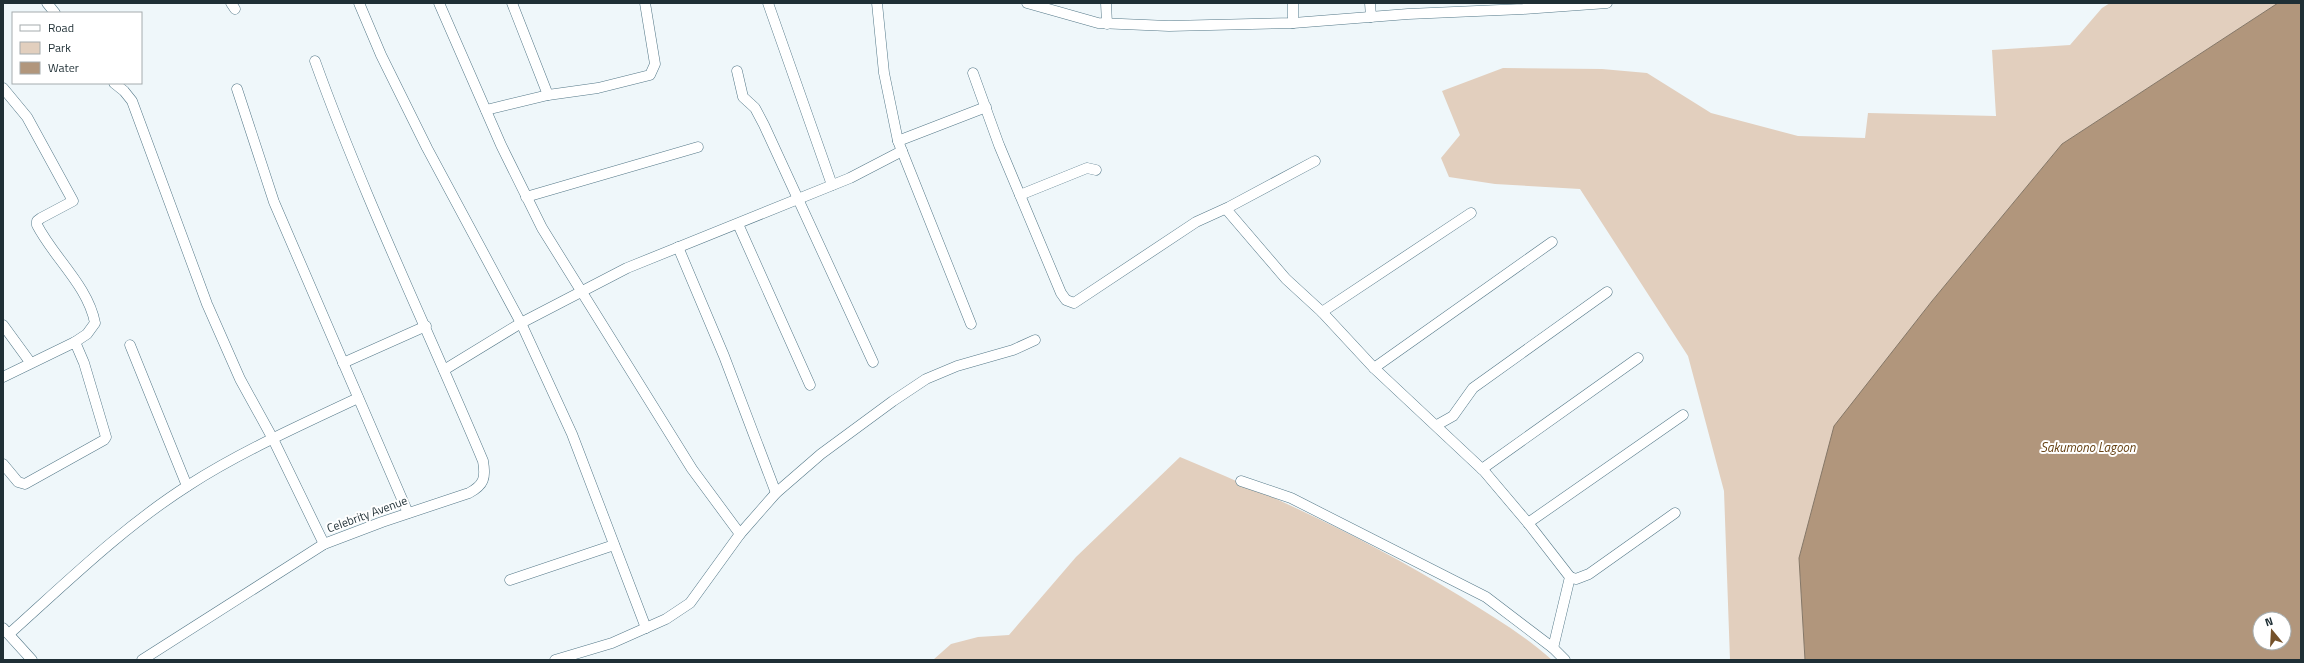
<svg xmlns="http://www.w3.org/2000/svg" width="2304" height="663" viewBox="0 0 2304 663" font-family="'Titillium Web',sans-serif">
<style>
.green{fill:#e2cfbe}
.water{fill:#b1967c;stroke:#857767;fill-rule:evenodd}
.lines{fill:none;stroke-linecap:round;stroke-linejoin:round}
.street-casing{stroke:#547888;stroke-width:11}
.street{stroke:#fff;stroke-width:10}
.labels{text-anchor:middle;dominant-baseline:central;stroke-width:4;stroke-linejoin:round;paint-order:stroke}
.street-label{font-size:12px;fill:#1f2f35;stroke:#fff}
.water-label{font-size:13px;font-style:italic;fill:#684214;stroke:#fff}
</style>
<rect width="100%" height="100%" fill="#eff7fa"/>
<g class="green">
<polygon points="2110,3 2278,3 2062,144 1932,301 1835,426 1799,558 1805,660 1730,660 1724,491 1688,356 1580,189 1495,184 1449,177 1441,158 1460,135 1442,91 1503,68 1602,69 1647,73 1711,113 1798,136 1865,138 1868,113 1996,116 1992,50 2070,45 2102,8"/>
<path d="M1180 457C1276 497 1371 541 1460 596 1493 617 1523 634 1552 660H933L951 644 978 637 1009 635 1076 557Z"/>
</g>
<path class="water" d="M2278 3H2301V660H1805L1799 558 1834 426 1932 301 2062 144ZM2260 619H2284V643H2260Z"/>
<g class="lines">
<g class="street-casing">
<g id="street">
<polyline points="47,3 55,13"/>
<polyline points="231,3 235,9"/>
<polyline points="359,3 381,55 427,148 521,323 572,434 646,628"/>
<polyline points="439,3 501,145 542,228 692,469 740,534"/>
<polyline points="512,3 548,95"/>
<polyline points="768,3 832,185"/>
<polyline points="877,3 884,73 898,141 971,324"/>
<polyline points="1027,3 1098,23 1169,26 1293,23 1408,14 1523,9 1607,3"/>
<polyline points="1106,3 1107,24"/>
<polyline points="1370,3 1371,17"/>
<polyline points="1293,23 1293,3"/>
<polyline points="737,71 743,97 755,108 764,125 873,362"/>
<polyline points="973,73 999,145 1061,293 1066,300 1074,303 1196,222 1229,207 1315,161"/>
<polyline points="114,83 124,91 132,101 207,304 240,379 273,439 324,544"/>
<path d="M3 88 27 117 73 201 41 218 37 221V225C54 258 88 286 95 323L87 334 75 342"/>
<polyline points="237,89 274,202 408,513"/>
<polyline points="486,110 548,95 598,88 650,75 655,64 645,3"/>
<polyline points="898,141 986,107"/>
<polyline points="1020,195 1087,168 1096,170"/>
<polyline points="526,197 698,147"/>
<polyline points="1226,209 1286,279 1322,312 1374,368 1484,471 1528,523 1570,577 1553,648"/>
<polyline points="738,224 810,385"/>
<polyline points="678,247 724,356 776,493"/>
<polyline points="1322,312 1471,213"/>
<polyline points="3,325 30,362"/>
<polyline points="130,345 187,486"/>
<polyline points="343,363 426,326"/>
<polyline points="1374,368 1552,242"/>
<polyline points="444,370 521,323 627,268 850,178 902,151"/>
<polyline points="3,377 75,342 84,363 106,437 104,440 25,484 18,482 3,464"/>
<polyline points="1437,425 1453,416 1473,388 1607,292"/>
<polyline points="1482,469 1638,358"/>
<polyline points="1241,481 1291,498 1486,597 1553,648 1565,660"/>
<polyline points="1528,523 1683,415"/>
<polyline points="1570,577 1576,579 1589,574 1675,513"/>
<polyline points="510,580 614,545"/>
<polyline points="3,628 32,660"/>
<path d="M9 634C67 582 123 527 189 485 242 451 301 425 358 398"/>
<path d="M142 660 324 544 382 522 469 493C484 485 486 478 483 461 427 328 364 197 315 61"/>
<polyline points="555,660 612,643 666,619 690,603 740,534 776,493 821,454 893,401 926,379 957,366 1013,350 1035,340"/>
</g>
</g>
<use href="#street" class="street"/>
</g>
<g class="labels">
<g class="street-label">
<text transform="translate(367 514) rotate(-20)">Celebrity Avenue</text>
</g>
<g class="water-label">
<text x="2088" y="447">Sakumono Lagoon</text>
</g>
</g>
<rect width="2304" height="663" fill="none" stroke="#1f2f35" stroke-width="8"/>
<rect x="12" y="12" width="130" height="72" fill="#ffffff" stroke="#a5acae"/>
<rect x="20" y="25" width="20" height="6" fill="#ffffff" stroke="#a5acae"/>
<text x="48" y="32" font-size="12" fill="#1f2f35">Road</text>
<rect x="20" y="42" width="20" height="12" fill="#e2cfbe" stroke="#a5acae"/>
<text x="48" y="52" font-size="12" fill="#1f2f35">Park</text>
<rect x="20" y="62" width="20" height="12" fill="#b1967c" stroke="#a5acae"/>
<text x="48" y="72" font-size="12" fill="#1f2f35">Water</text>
<g transform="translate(2272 631) rotate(342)"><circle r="19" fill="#ffffff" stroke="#a5acae"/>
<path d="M0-3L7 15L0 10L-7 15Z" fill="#74512a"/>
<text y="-6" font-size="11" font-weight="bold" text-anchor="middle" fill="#1f2f35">N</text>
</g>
</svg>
